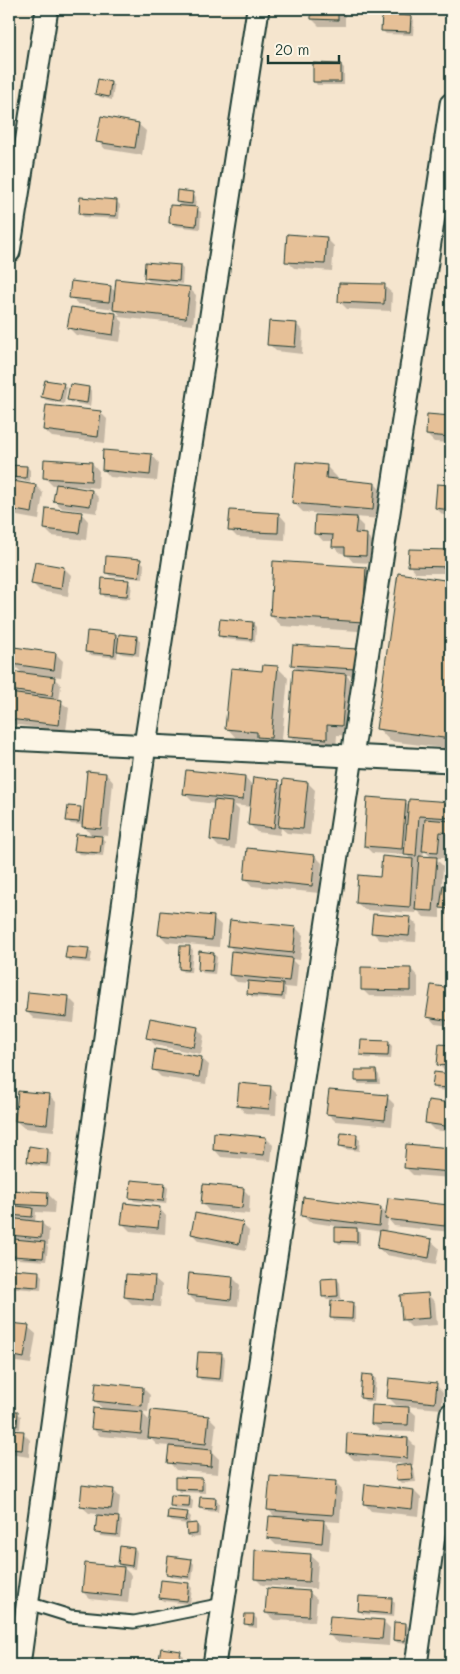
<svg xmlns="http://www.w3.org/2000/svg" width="460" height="1674" viewBox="0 0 460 1674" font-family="Mali,sans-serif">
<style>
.shadow{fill:#0003;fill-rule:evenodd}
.building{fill:#e6c097;stroke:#1f3d34}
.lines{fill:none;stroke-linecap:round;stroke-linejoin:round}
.lane-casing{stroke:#1f3d34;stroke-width:15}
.street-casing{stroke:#1f3d34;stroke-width:25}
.lane{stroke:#fcf5e5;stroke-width:11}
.street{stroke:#fcf5e5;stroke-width:21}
</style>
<rect width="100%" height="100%" fill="#f5e5ce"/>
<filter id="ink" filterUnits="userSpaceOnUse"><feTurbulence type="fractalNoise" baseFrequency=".02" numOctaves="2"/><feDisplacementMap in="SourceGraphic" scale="10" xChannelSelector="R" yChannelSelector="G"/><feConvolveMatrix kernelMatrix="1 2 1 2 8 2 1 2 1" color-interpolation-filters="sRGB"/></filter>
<g filter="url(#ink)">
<g class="shadow">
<polygon points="312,9 345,9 345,26 319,26 312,19"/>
<polygon points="411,17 414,20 413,35 386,34 382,30"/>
<polygon points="341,65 344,68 344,85 317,85 314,81"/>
<polygon points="111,83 114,86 112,100 100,97 97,94"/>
<polygon points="138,124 146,131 142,155 105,149 98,141"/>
<polygon points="178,191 193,193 196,197 195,208 201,212 200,229 174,226 170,222 182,207 177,202"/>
<polygon points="116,201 120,205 119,219 84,217 80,214"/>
<polygon points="326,238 334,246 332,271 294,268 287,261"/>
<polygon points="180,266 183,269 182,284 149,281 145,277"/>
<polygon points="384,286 392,293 391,311 347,309 340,302"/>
<polygon points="110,287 116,292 189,288 196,295 193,325 118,317 123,322 120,342 76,335 69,328 72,308 120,315 115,309 78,304 70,297"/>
<polygon points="296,324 303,331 302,354 276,351 269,344"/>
<polygon points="451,365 451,381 450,380"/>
<polygon points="63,385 67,388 64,404 46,400 43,397"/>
<polygon points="71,385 89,388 92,392 90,406 72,403 68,399"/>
<polygon points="100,412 107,419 105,443 52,437 44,430"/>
<polygon points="428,416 451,417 451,443 434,442 427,435"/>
<polygon points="104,451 152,455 159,463 157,481 110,477 103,469"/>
<polygon points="92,463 99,471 98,488 76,486 76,488 92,491 99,498 97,513 62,508 54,501 57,485 52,485 45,478"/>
<polygon points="9,466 27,467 30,470 30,481 9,480"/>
<polygon points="326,466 337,477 336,481 375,484 385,494 383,519 354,517 363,526 363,535 366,535 374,543 373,563 353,562 346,554 341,553 333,546 334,541 323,541 316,533 333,515 303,512 293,502"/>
<polygon points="438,485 451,486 451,516 443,515 436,508"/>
<polygon points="36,486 43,493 39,520 17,516 10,509"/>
<polygon points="81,513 88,521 86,540 52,536 45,529"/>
<polygon points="279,514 286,522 285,540 237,537 230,530"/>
<polygon points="410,550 451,551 451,573 416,573 409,565"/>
<polygon points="141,561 144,564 143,579 110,576 106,572"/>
<polygon points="64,568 71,575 68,596 40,591 33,584"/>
<polygon points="366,568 376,579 373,632 282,626 271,616"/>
<polygon points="399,575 451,582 451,749 390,741 378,728"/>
<polygon points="128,582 132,585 130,599 105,597 102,593"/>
<polygon points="253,624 256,627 255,642 223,639 219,635"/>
<polygon points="116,635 120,639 137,637 140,641 139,656 122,654 118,650 117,658 90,655 86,651"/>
<polygon points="356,650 363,657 362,676 346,675 356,685 352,736 337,735 336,749 300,746 289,736 299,671 293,665"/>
<polygon points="56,654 63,661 61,677 52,676 61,685 59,701 69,708 66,731 9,724 9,672 23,674 13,664"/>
<polygon points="278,668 288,678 281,748 263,741 237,739 227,728 263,673"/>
<polygon points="187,771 245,777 253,786 278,781 283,787 308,783 315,790 310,835 287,833 281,828 280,835 257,832 250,825 251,807 234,805 239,810 235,849 219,847 212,840 215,804 192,801 185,794"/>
<polygon points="88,773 106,774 113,782 108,836 99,835 105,841 103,856 79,854 76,851 93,837 83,825 71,824 67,820 80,808 84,812"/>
<path d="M410 800 451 803V839L447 838 445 858H435L443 866 442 886 451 887V915L440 906V918L424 917 417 910 416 913 365 910 357 903 381 878 411 860 407 855 372 853 365 846 405 801 409 806ZM424 850 432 858H423Z"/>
<polygon points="315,856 322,863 319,893 252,886 245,878"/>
<polygon points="9,902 13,906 10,932 9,932"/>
<polygon points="213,918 221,925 219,947 167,942 159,934"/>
<polygon points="410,918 417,925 416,942 380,940 373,933"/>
<polygon points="296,928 303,935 300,960 291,959 298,966 296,988 284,987 286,989 285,1000 252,997 249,993 249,983 237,982 230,975 236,953 229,946"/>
<polygon points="189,947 193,950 191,972 183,972 180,969"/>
<polygon points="88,949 92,953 90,963 70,961 66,957"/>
<polygon points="213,954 217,957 215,974 203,973 199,969"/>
<polygon points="411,969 418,977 418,997 369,996 362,989"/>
<polygon points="432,986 451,989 451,1026 435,1024 428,1016"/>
<polygon points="69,998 76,1005 74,1023 34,1019 27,1012"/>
<polygon points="197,1028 204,1036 201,1054 155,1045 148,1038"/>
<polygon points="388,1042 392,1046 391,1059 365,1058 362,1054"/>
<polygon points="440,1045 451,1046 451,1072 446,1072 438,1064"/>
<polygon points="201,1058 209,1065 206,1084 161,1077 154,1070"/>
<polygon points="376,1071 379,1075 380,1084 359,1084 356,1081"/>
<polygon points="435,1074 451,1075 451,1091 437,1090 434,1086"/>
<polygon points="270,1087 277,1094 276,1115 245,1113 238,1105"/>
<polygon points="49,1095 56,1102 54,1131 24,1128 16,1121"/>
<polygon points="387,1097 394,1104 392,1126 335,1121 328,1114"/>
<polygon points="429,1101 451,1104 451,1132 434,1130 427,1123"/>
<polygon points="356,1136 360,1139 359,1151 344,1149 341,1146"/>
<polygon points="266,1138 273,1145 271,1161 221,1157 214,1149"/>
<polygon points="407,1146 451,1149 451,1178 413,1175 406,1168"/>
<polygon points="48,1150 51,1153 50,1167 32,1165 29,1161"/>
<polygon points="164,1184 168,1188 166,1204 134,1201 131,1197"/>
<polygon points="243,1189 250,1196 249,1214 209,1211 202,1203"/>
<polygon points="9,1191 48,1194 55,1201 54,1213 36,1212 35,1222 42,1223 49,1230 48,1245 46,1245 48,1247 46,1261 17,1259 14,1256 15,1242 9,1241"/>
<polygon points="447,1207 451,1210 451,1232 394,1226 388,1219 386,1232 431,1241 439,1248 436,1264 386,1255 378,1248 381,1232 356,1228 360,1233 360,1245 339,1244 336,1240 343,1227 309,1222 302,1215 381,1208 387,1215"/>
<polygon points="159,1208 166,1216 165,1234 130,1231 123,1224"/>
<polygon points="242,1224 249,1231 246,1250 199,1241 192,1234"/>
<polygon points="38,1272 42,1276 41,1290 14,1288 11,1285"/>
<polygon points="154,1278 162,1285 160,1307 132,1304 125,1297"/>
<polygon points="233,1278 240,1285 238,1306 196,1302 188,1295"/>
<polygon points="337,1279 340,1283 341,1299 327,1300 323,1296"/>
<polygon points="428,1295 435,1302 437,1325 411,1327 403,1319"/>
<polygon points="352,1303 355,1307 355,1322 335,1321 332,1318"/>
<polygon points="28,1327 36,1334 31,1364 9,1361 9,1333"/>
<polygon points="222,1355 225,1358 223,1382 201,1380 198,1376"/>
<polygon points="373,1376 376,1379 374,1402 365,1401 361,1397"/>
<polygon points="436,1385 443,1392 442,1409 406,1406 416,1415 415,1432 380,1431 372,1423 405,1408 405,1406 396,1405 388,1397"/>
<polygon points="143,1388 150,1395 148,1412 140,1411 151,1422 209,1417 216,1424 213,1450 210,1450 219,1459 218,1474 176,1470 169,1462 170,1446 157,1445 148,1436 148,1440 100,1436 92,1428 104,1410 95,1401"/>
<polygon points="9,1412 17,1413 21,1416 20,1429 9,1429"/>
<polygon points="9,1431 23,1433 30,1440 29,1457 9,1454"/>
<polygon points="408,1439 415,1446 413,1465 410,1465 414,1469 416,1482 401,1483 398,1480 406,1464 354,1460 347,1453"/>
<polygon points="202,1479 205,1483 205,1493 180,1492 177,1488"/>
<polygon points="335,1483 342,1490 340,1522 323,1521 331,1529 329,1550 276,1545 269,1538 276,1518 268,1509"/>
<polygon points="113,1490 120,1497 118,1518 122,1521 120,1538 100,1536 96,1532 98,1514 89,1513 81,1506"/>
<polygon points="414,1491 421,1498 419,1516 371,1511 364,1503"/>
<polygon points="189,1498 193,1501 192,1510 175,1509 172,1505"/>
<polygon points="215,1499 219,1503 218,1512 204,1511 200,1507"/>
<polygon points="187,1513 191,1517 189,1525 196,1524 200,1528 200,1537 191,1538 188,1534 187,1524 172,1522 168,1518"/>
<polygon points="134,1549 137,1552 135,1569 123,1567 131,1575 128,1603 90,1599 83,1592 123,1568 119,1564"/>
<polygon points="310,1555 318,1562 316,1589 262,1585 255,1578"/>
<polygon points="191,1560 194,1564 192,1580 171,1577 167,1574"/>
<polygon points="188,1584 192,1588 190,1604 163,1601 160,1597"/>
<polygon points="309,1592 317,1599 315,1622 274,1620 266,1613"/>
<polygon points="391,1599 395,1603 394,1617 363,1614 359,1611"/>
<polygon points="254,1616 257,1619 257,1628 249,1627 246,1623"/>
<polygon points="383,1621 390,1628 389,1646 337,1642 329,1635"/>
<polygon points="406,1624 409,1628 409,1644 398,1643 394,1640"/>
<polygon points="162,1650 180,1653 184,1656 182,1665 159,1665"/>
</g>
<g class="building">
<polygon points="311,9 338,9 338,20 311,19"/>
<polygon points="382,14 411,16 410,32 381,31"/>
<polygon points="313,63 341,64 341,82 313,82"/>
<polygon points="98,79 111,82 109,97 95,94"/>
<polygon points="101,116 139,123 135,148 96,142"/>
<polygon points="177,190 193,192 192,204 176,202"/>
<polygon points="80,197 117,200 116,216 79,214"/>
<polygon points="170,205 198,207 196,226 169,223"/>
<polygon points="287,234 327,237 325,264 285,262"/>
<polygon points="145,262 180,265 179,281 144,278"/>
<polygon points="116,279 190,287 186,318 113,310"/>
<polygon points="71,281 111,286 109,302 69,298"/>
<polygon points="339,283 385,284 384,304 338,302"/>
<polygon points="71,307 116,313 113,335 67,328"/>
<polygon points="269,321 297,323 295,347 267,345"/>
<polygon points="45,380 64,383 60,401 41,397"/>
<polygon points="70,384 89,387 87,403 67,400"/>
<polygon points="46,405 101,411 98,437 43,430"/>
<polygon points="427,414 451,416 451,437 426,435"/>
<polygon points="103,450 152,454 150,475 102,470"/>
<polygon points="44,459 92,462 91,481 43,478"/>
<polygon points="296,462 327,465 326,478 375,483 373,510 292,503"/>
<polygon points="9,465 27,466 26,478 9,477"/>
<polygon points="13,481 36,485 32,513 9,509"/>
<polygon points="56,484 92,490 90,506 53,501"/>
<polygon points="437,484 451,485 451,510 435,508"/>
<polygon points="46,508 82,512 79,533 44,529"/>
<polygon points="230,510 279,513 278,533 228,531"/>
<polygon points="315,515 357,517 355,533 367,534 366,556 345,555 345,547 332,547 333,535 314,534"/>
<polygon points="409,549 451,550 451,567 408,566"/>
<polygon points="106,556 141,559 139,577 105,573"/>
<polygon points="273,561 366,567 363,622 270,616"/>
<polygon points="35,562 64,567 61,589 31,584"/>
<polygon points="398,573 451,581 448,627 451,628 451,739 376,729"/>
<polygon points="102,578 129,580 127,596 101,594"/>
<polygon points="220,619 253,622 252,639 218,636"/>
<polygon points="87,631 116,634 114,655 85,652"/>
<polygon points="119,634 137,636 135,653 117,651"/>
<polygon points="293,645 357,649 355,669 291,665"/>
<polygon points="14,647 56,653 54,670 12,664"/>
<polygon points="263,665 278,666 271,738 257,737 257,732 225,729 231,668 262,671"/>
<polygon points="293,669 346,674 342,726 327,725 327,739 288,736"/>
<polygon points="9,671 55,677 52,696 9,690"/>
<polygon points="9,693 62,700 59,725 9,719"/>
<polygon points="186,770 245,776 243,800 183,794"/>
<polygon points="87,771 106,773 101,829 82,827"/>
<polygon points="253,777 279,780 274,828 248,825"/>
<polygon points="283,779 308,782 303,829 278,827"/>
<polygon points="367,797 406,800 402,849 364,846"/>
<polygon points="409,799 451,802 451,818 419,816 416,856 404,855"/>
<polygon points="214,800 232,802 228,842 210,840"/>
<polygon points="68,806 81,807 79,822 66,821"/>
<polygon points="425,819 451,821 451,833 440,832 438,852 422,851"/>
<polygon points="76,834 102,836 100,853 74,851"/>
<polygon points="247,848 315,855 312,886 244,879"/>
<polygon points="382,856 413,859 410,907 356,903 358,875 380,877"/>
<polygon points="419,856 437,857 433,911 415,910"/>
<polygon points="443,885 451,886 451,909 440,908"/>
<polygon points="161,911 214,916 212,940 158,935"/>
<polygon points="373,914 411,917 409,936 371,933"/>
<polygon points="230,920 296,927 293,953 227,946"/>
<polygon points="67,946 89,948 87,960 65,958"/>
<polygon points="180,946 190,946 188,970 179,969"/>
<polygon points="199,951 214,953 212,971 198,970"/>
<polygon points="231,951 292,958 289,981 229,975"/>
<polygon points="361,967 411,968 411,991 361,990"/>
<polygon points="248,981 283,984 282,997 247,994"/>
<polygon points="431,985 451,988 451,1021 426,1017"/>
<polygon points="28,992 69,996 67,1017 26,1012"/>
<polygon points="150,1018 198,1027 194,1047 146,1038"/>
<polygon points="361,1040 389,1041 388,1056 360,1055"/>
<polygon points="439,1044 451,1045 451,1066 437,1065"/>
<polygon points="155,1049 202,1057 199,1077 152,1070"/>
<polygon points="355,1070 376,1070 377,1081 355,1081"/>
<polygon points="434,1072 451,1074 451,1088 432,1087"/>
<polygon points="239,1083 271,1086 269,1109 237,1106"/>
<polygon points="329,1090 388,1095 385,1120 326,1114"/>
<polygon points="18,1091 50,1094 47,1124 15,1121"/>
<polygon points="428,1100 451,1103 451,1127 425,1123"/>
<polygon points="214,1132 266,1137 264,1155 213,1150"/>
<polygon points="341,1133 357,1134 356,1148 339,1146"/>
<polygon points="406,1144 451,1148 451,1172 404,1168"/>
<polygon points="29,1146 48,1149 47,1164 27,1162"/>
<polygon points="131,1180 165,1183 163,1201 129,1198"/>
<polygon points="203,1184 244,1188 242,1208 201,1204"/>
<polygon points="9,1190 48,1192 47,1206 9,1204"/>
<polygon points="303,1197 381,1207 379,1226 301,1216"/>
<polygon points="388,1198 448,1205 445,1226 385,1219"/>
<polygon points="124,1203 160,1207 158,1228 121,1224"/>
<polygon points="9,1205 33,1208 32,1217 9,1215"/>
<polygon points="195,1213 243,1222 239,1244 191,1234"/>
<polygon points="9,1218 42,1222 41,1238 9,1235"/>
<polygon points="335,1227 357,1228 357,1242 335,1241"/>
<polygon points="380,1230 432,1239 429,1258 377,1248"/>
<polygon points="14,1239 45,1242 43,1258 12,1256"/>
<polygon points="11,1269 39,1271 38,1287 10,1285"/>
<polygon points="189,1273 233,1277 231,1300 187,1295"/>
<polygon points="126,1274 155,1276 153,1300 124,1297"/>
<polygon points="337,1278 338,1296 322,1297 321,1279"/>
<polygon points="428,1293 430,1318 402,1320 400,1295"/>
<polygon points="331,1301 353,1302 352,1319 330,1318"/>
<polygon points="10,1323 29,1325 24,1358 9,1355"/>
<polygon points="198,1352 222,1353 220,1379 196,1377"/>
<polygon points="362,1374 373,1375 371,1399 360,1398"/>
<polygon points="389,1378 437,1383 435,1403 387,1398"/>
<polygon points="96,1382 143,1387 142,1406 94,1401"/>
<polygon points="372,1405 409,1407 408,1425 371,1424"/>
<polygon points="93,1408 143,1412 141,1434 91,1429"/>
<polygon points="151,1410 209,1416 206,1444 148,1438"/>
<polygon points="9,1411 18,1411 17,1426 9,1426"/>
<polygon points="9,1430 24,1431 22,1450 9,1449"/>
<polygon points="347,1433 408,1438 407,1458 346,1453"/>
<polygon points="169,1446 212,1450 211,1467 167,1463"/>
<polygon points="411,1464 413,1479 396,1480 395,1466"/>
<polygon points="270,1476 336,1481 333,1515 267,1510"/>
<polygon points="175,1477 202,1478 202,1490 175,1489"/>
<polygon points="365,1484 414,1490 412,1509 363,1504"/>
<polygon points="82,1485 114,1489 111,1509 80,1506"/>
<polygon points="171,1495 190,1496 189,1507 170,1506"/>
<polygon points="200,1497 216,1498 215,1509 199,1508"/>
<polygon points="168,1510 188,1512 186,1521 167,1519"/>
<polygon points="97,1515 119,1517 117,1535 95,1533"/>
<polygon points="269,1516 324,1520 322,1543 267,1538"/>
<polygon points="197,1523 197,1534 187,1535 186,1524"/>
<polygon points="120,1546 134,1548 132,1566 118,1564"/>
<polygon points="255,1550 311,1554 309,1582 254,1579"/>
<polygon points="168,1556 192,1559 189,1577 166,1574"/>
<polygon points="85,1563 124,1567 121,1596 82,1592"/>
<polygon points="161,1580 189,1583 187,1601 159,1598"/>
<polygon points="267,1588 310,1591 309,1616 265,1613"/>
<polygon points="359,1596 392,1598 391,1614 358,1611"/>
<polygon points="245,1614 254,1614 253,1625 244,1624"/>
<polygon points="330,1616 384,1620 382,1639 328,1635"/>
<polygon points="394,1622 406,1623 405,1641 393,1640"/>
<polygon points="161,1648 181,1651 178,1665 158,1665"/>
</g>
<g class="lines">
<g class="lane-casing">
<polyline id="lane" points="28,1603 70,1616 134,1622 223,1604"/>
</g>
<g class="street-casing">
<g id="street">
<polyline points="9,252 47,9"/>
<polyline points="9,739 451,761"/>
<polyline points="19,1665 145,745 258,9"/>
<polyline points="214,1665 451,104"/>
<polyline points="416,1665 451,1414"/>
</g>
</g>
<use href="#lane" class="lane"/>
<use href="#street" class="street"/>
</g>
</g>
<rect width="460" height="1674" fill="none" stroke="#fcf5e5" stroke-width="30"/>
<rect x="15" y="15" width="430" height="1644" fill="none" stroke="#1f3d34" stroke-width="2" filter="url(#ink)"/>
<path d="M268 55v8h71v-8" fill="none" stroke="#1f3d34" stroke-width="2.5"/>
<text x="275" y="55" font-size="15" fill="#1f3d34" stroke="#fcf5e5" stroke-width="4" paint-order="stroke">20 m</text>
</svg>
